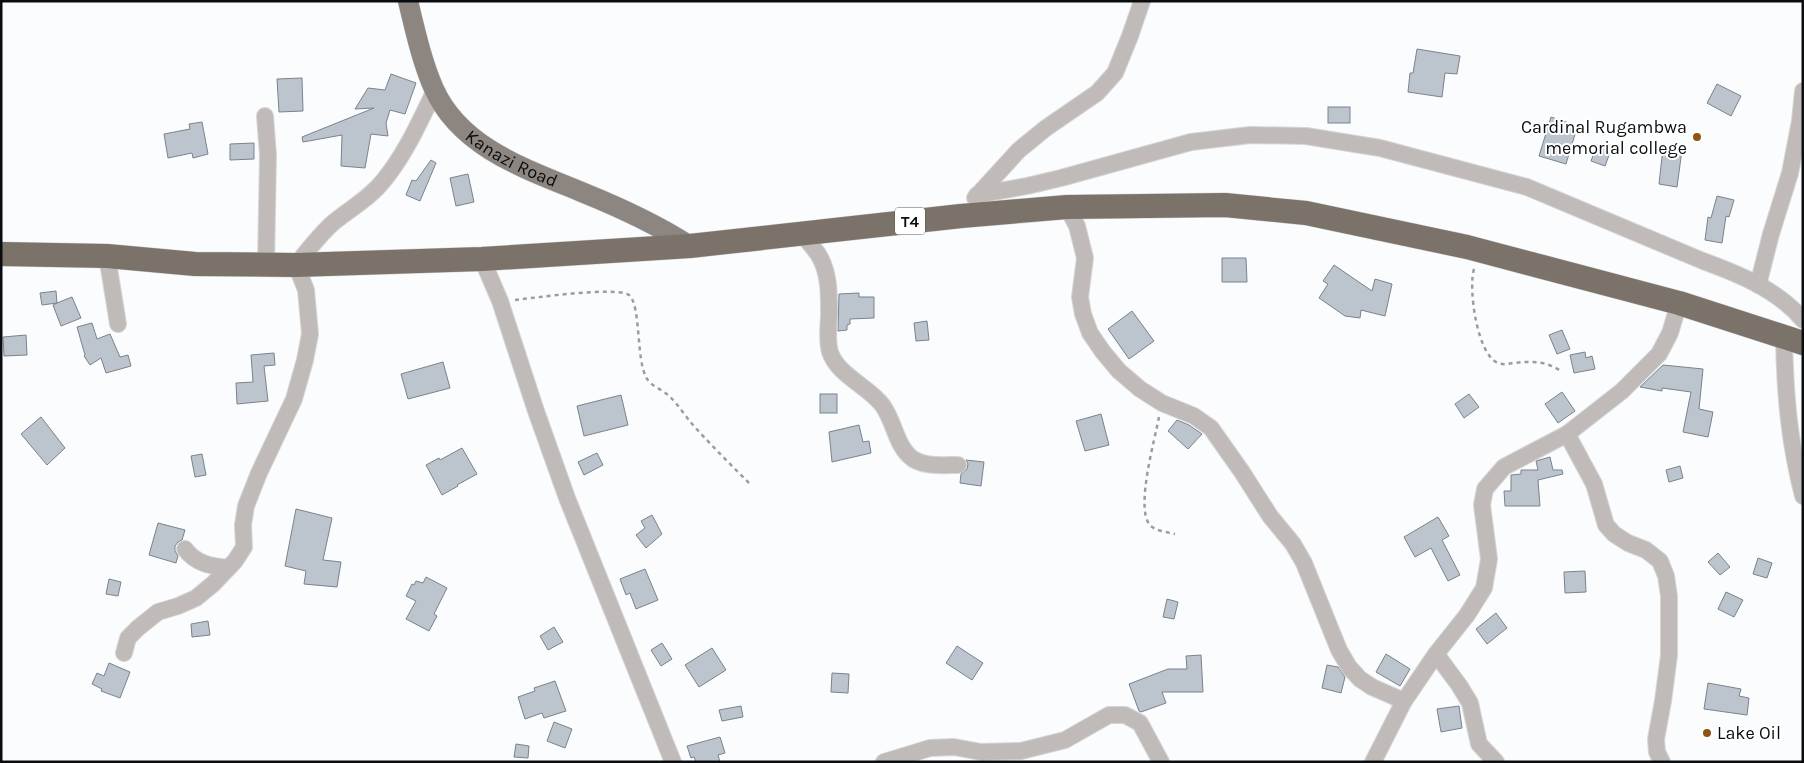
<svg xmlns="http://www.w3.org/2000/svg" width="1804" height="763" viewBox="0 0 1804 763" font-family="Karla,sans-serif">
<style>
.building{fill:#bcc5ce;stroke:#7a838b}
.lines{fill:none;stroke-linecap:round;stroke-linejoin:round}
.minor-casing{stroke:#d4d6d8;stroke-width:18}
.major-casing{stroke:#d4d6d8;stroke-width:21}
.highway-casing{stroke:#d4d6d8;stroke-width:25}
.path{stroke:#9a9d9f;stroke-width:2.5;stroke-dasharray:4 4;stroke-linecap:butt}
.minor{stroke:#c0bbb8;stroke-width:16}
.major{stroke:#8d857f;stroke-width:20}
.highway{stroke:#7b726a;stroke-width:24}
.poi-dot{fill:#905314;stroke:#fff;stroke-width:2}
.labels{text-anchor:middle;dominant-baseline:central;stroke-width:4;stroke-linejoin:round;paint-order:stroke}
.shield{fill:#fff;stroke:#545658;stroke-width:1}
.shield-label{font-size:16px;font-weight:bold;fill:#0a0d10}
.poi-label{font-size:18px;fill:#0a0d10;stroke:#fff;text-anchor:end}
.street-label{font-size:18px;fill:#0a0d10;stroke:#fff}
</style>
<rect width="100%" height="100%" fill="#fafcfe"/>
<g class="building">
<polygon points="1417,49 1460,56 1457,74 1445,73 1442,97 1408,92 1410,73 1413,73"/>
<polygon points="391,74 416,83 405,114 390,110 386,123 388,136 371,134 365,168 341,166 342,135 303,142 302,137 374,108 355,109 368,88 385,90"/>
<polygon points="302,78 303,111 279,112 277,79"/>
<polygon points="1717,84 1741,96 1731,116 1707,103"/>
<rect x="1328" y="107" width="22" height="16"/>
<polygon points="1551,117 1569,123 1567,128 1576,131 1566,164 1539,156"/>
<polygon points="202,122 208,154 193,158 192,153 168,158 164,134 190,129 189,124"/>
<polygon points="254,143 254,159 230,160 230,144"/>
<polygon points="1597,145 1611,150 1605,166 1591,161"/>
<polygon points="1663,148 1682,150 1677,187 1659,184"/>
<polygon points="431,160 436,163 420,201 406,195 412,180 416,181"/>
<polygon points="468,174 474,202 456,206 450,178"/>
<polygon points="1717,196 1734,200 1729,217 1726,216 1722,243 1705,240 1708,217 1711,218"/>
<polygon points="1222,258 1246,258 1247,282 1222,282"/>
<polygon points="1334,265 1372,291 1375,279 1392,284 1385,316 1361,310 1360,318 1345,316 1319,298 1328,284 1323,281"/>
<polygon points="56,291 57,303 72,297 81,318 61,326 53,305 57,303 42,305 40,293"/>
<polygon points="859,293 859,297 874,297 874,318 850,319 850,324 847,325 847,330 838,331 839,294"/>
<polygon points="1132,311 1154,341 1129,359 1108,329"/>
<polygon points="927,321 929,340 916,341 914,323"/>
<polygon points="92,323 97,339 110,334 120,357 128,355 131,366 106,373 101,358 90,365 84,356 85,355 77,327"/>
<polygon points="1562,330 1570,349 1557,354 1549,335"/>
<polygon points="26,335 27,355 4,356 3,337"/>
<polygon points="1585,352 1586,358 1592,356 1595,369 1574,373 1570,355"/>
<polygon points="274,353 275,365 264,366 268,401 237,404 236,383 253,382 251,355"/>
<polygon points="443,362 450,388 408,399 401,374"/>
<polygon points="1663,365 1703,369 1699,409 1713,412 1708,437 1683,432 1691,392 1662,388 1662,391 1640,387"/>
<polygon points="1562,392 1575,411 1558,423 1545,404"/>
<rect x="820" y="394" width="17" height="19"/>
<polygon points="1469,394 1479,407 1464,418 1455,404"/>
<polygon points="621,395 628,425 584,436 577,406"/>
<polygon points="1101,414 1109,445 1085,451 1076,421"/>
<polygon points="41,417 65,448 47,465 21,434"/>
<polygon points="1177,420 1189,425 1202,434 1188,449 1168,431"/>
<polygon points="859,425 863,442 869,441 871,453 832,462 829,432"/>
<polygon points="462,448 477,474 457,485 458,486 442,495 426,465 439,458 440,460"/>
<polygon points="597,453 603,465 584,475 578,462"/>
<polygon points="202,454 206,475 195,477 191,456"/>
<polygon points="1550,457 1553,470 1562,470 1563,474 1538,480 1540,506 1505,506 1504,491 1511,491 1511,475 1521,474 1521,470 1538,470 1536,461"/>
<polygon points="966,460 984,462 981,486 960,483 961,474 967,469 968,464"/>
<polygon points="1680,466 1683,478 1669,482 1666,470"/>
<polygon points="296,509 332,518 323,560 341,562 337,587 304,584 306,571 285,566"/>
<polygon points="652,515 662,534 646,548 636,535 645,528 641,521"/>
<polygon points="1438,517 1449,536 1442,540 1460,575 1448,581 1431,548 1415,557 1404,537"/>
<polygon points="158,523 185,530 182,540 178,542 175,546 175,551 178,556 176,563 149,555"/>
<polygon points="1718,553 1730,567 1720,575 1708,562"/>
<polygon points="1758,558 1772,563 1767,578 1753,574"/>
<polygon points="645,569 658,600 636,609 630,593 626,595 620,579"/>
<polygon points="1585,571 1586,592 1565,593 1564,572"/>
<polygon points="426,577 447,588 434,614 437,616 429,631 406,619 416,601 406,596 412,584 414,585 416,581 423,583"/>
<polygon points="109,579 121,582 118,596 106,594"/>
<polygon points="1726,592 1743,600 1734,617 1718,609"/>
<polygon points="1167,599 1178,602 1174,619 1163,617"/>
<polygon points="1496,613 1507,628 1487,644 1476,629"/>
<polygon points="208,621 210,635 192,637 191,624"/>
<polygon points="554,627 563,642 548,650 540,636"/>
<polygon points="662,643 672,659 661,666 651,650"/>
<polygon points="957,646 983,663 972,680 946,663"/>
<polygon points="712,648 726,670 699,687 685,665"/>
<polygon points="1386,654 1410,669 1400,686 1376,672"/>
<polygon points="1201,655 1203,692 1162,692 1166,703 1141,712 1139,711 1129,684 1168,669 1187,669 1186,656"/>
<polygon points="109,663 130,672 120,698 101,691 102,689 92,684 97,673 104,676"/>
<polygon points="1327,665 1338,667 1345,677 1341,693 1322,688"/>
<polygon points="832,673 849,674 848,693 831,692"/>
<polygon points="555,681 566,711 544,718 542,713 525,719 518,697 535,691 534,688"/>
<polygon points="1708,683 1741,689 1739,696 1749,698 1747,715 1704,709"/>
<polygon points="741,706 743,717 722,721 719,710"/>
<polygon points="1459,706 1462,728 1441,732 1437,709"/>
<polygon points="554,722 572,729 565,748 547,741"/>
<polygon points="720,737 725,753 718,755 720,762 696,762 694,757 691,758 687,746"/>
<polygon points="516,744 529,746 528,758 514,757"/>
</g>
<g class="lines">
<g class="minor-casing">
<g id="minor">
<polyline points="265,116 268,155 266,264"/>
<path d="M977 195 1027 186 1061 178 1191 142 1250 135 1306 136 1380 148 1527 187 1703 261C1739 274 1778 290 1803 320"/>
<polyline points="975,198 1019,150 1046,128 1097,93 1115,73 1130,36 1142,1"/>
<polyline points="1067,207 1077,226 1085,258 1080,297 1083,314 1090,333 1103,352 1119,371 1140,389 1162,403 1194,416 1211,428 1242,472 1270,516 1293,544 1304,563 1339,650 1349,667 1360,679 1372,687 1404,701"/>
<path d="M801 233C807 240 813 247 818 254 830 273 829 296 829 317 828 328 827 341 830 352 838 376 870 387 883 406 895 423 896 447 913 459 926 467 943 465 958 465"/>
<polyline points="107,256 118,324"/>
<polyline points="482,259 500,301 536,411 567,498 673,762"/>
<polyline points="1758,285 1771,234 1790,173 1800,121 1803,91"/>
<path d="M1784 338C1785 393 1789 442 1803 496"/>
<polyline points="1567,434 1594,484 1606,525 1614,534 1628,543 1646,550 1660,561 1666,576 1669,596 1669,655 1663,701 1656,739 1657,752 1662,762"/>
<path d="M185 549C196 564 211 566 228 568"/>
<path d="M124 653 128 638 138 628 158 612 178 606 196 598 213 584 235 561 244 547 243 525 246 506 259 473 294 399 305 360 310 334 306 290 296 265C308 250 320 234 334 222 351 208 370 198 384 180 406 153 420 121 435 90"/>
<polyline points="1436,654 1459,685 1470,703 1479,744 1496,762"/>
<polyline points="884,762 930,748 954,747 981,752 1021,751 1065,740 1109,715 1125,715 1140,723 1161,762"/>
<polyline points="1373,762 1404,701 1436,654 1467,615 1484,588 1489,559 1482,505 1485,489 1504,467 1567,434 1622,391 1659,354 1670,333 1679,303"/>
</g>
</g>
<g class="major-casing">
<g id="major">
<path id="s1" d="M408 1C415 30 422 62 434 89 461 149 529 170 584 193 621 208 656 224 690 246"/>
</g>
</g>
<g class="highway-casing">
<polyline id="highway" points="1,254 107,256 195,264 296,265 482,259 690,246 961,216 1067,207 1225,205 1306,213 1467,247 1679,303 1803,343"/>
</g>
<g class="path">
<path d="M1474 269C1468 288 1477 355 1498 363 1503 365 1508 364 1513 363 1531 361 1548 361 1562 372"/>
<path d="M515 300C534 298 616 286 629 295 641 305 636 358 646 377 650 386 662 389 669 396 678 404 685 416 693 425 711 445 730 464 749 483"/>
<path d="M1159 417C1155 439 1135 509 1150 525 1155 531 1167 532 1175 534"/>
</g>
<use href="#minor" class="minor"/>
<use href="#major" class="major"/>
<use href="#highway" class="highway"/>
</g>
<g class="poi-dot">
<circle cx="1697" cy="137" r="5"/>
<circle cx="1707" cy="733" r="5"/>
</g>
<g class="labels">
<rect class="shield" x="895" y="207.5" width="30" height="27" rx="4"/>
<g class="shield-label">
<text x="910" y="221">T4</text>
</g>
<g class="poi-label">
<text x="1687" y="127">Cardinal Rugambwa<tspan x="1687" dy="21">memorial college</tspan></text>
<text x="1717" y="733" text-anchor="start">Lake Oil</text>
</g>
<g class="street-label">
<text stroke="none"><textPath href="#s1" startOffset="199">Kanazi Road</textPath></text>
</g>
</g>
<rect width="1804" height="763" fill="none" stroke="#0a0d10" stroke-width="5"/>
</svg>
